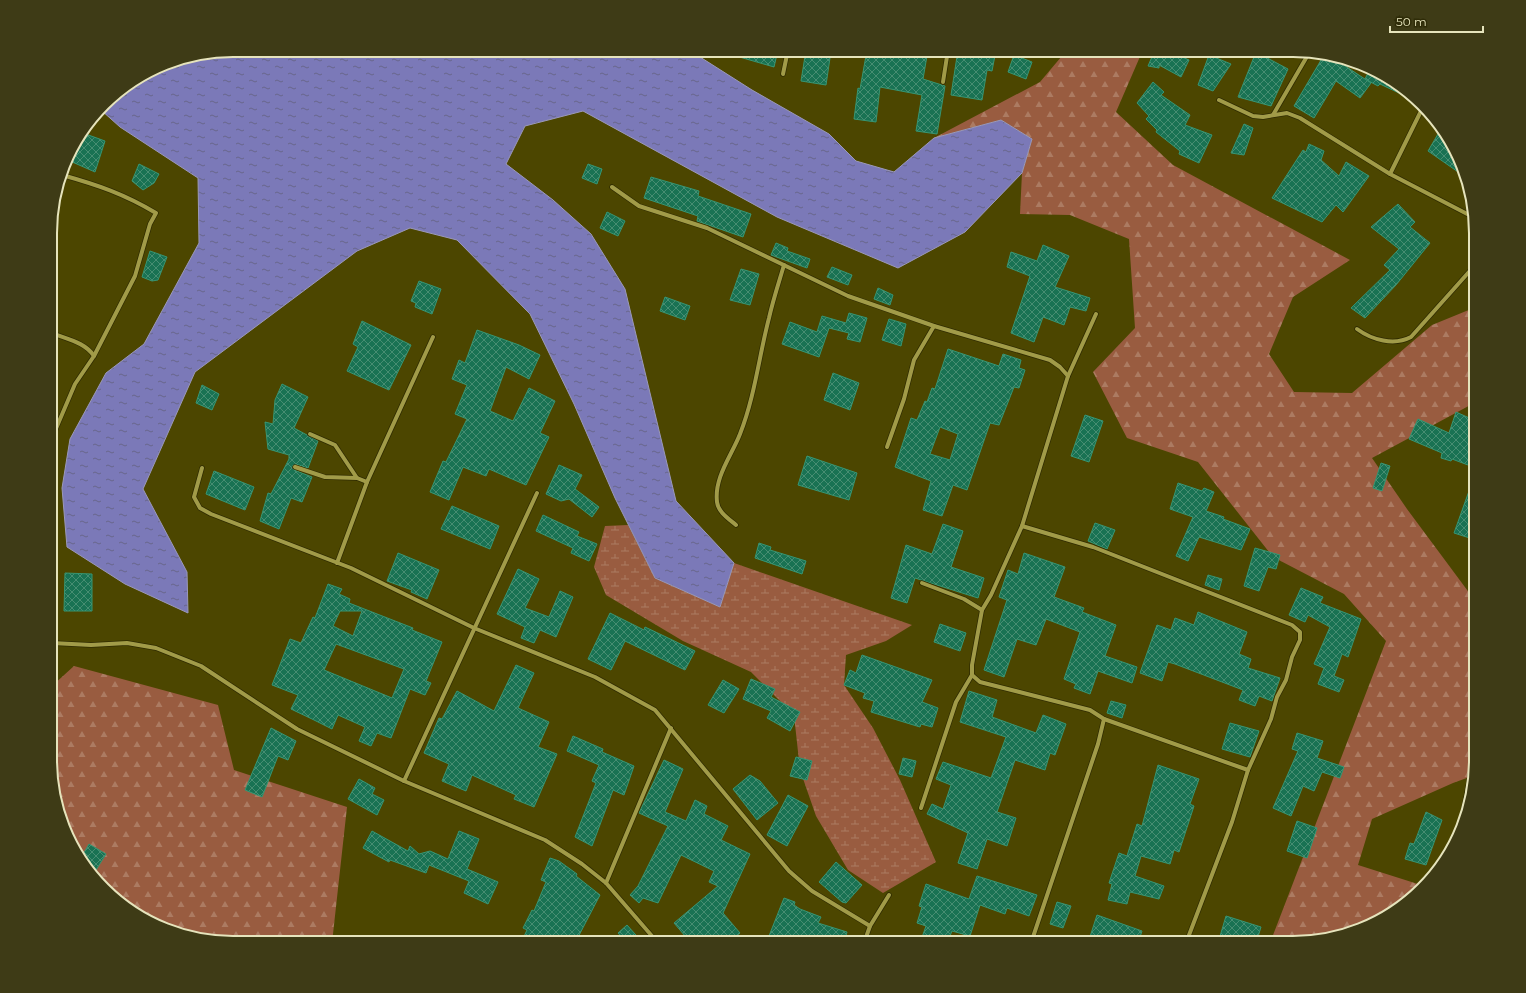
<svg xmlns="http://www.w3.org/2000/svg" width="1526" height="993" viewBox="0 0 1526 993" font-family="Montserrat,sans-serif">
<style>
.forest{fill:url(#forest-firs)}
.wetland{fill:url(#wetland-marsh)}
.water{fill:url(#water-ripples);stroke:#9b99b9}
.building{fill:url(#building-cross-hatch);stroke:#379572;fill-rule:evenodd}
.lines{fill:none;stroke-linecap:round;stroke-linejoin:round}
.street-casing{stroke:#302c00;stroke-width:5.5}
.street{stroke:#a19b48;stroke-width:4}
.rim{fill:none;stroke:#e6e4bc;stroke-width:2}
</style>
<defs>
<pattern id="forest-firs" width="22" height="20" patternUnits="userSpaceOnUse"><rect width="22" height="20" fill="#995c40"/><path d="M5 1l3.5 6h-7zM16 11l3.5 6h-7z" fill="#ac7b62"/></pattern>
<pattern id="wetland-marsh" width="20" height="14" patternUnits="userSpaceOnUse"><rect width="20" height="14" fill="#995c40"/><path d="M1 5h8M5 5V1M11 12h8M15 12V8" fill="none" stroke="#ac7b62"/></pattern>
<pattern id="water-ripples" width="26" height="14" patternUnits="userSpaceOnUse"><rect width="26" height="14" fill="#7b79b8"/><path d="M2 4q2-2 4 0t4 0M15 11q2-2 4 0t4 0" fill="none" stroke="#68668b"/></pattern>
<pattern id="building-cross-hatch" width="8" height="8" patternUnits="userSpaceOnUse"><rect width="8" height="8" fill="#197253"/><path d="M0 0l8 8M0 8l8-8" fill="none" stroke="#468d71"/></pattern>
</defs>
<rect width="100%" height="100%" fill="#4c4600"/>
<g class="forest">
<polygon points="1067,50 1147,50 1142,52 1116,112 1173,165 1350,260 1293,297 1269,354 1294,392 1352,393 1432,325 1476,307 1476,402 1372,458 1407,509 1476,602 1475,775 1453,783 1372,819 1358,865 1421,885 1384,919 1305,943 1270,943 1386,641 1344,594 1273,557 1198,462 1127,438 1093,372 1135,328 1129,239 1070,215 1020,214 1022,173 1032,139 1001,120 934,138 1040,82"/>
<polygon points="74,666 218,705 234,770 347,807 332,943 233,943 174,933 131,912 75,852 52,784 52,686"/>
</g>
<polygon class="wetland" points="628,525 655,578 720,607 734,563 912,625 886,641 846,655 844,685 873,728 900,780 936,862 883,893 848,870 816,816 800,770 794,715 751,672 683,641 606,595 594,567 605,526"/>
<polygon class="water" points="233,50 689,50 752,90 829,134 856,161 894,172 934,138 1001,120 1032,139 1022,173 965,232 898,268 777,217 583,111 525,126 506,164 553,200 591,234 625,289 676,501 734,563 720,607 655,578 615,498 574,404 530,314 457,240 410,228 357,251 195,372 143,489 187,572 188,613 125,584 67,547 62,488 70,439 106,373 144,344 199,243 198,178 120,127 101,110 112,96 163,64"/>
<g class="building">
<polygon points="729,50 778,50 774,67 729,54"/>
<polygon points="806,50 831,51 826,85 801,81"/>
<polygon points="867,50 928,50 923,79 945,86 937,134 916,131 922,95 880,87 876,122 854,119 858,88 860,89"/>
<polygon points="958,50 996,50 992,71 987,70 982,100 951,95"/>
<polygon points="1155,50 1171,53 1171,52 1189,60 1181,77 1159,65 1159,68 1148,66"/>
<polygon points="1256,52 1288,69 1271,106 1238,97"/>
<polygon points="1014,55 1032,62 1026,79 1008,72"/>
<polygon points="1209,55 1231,64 1213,91 1198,85"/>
<polygon points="1324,55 1330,56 1371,83 1360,98 1336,81 1314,118 1294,106"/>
<polygon points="1370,69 1395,81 1403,89 1401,94 1380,84 1378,86 1365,79"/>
<polygon points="1153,82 1164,92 1161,95 1190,115 1185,125 1212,135 1199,163 1179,154 1180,151 1156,132 1157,130 1146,119 1149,116 1137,103"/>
<polygon points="1244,124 1253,128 1244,155 1231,153"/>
<polygon points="83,133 105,141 95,172 70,161 75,144"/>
<polygon points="1438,134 1452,143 1461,174 1428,151"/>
<polygon points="1309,144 1324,151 1321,160 1339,176 1346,162 1369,176 1343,212 1336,205 1322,222 1272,198 1303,150 1306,152"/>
<polygon points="139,164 159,174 154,183 143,190 132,181"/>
<polygon points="588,164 602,169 597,184 582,178"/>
<polygon points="651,177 699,191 698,196 751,214 743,237 697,221 698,216 644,198"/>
<polygon points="1398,204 1415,222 1410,227 1430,243 1396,285 1365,318 1351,308 1390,270 1384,265 1399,249 1371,227"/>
<polygon points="607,212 625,221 618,236 600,228"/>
<polygon points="776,243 788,248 787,251 810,259 807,268 771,255"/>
<polygon points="1043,245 1069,256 1055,287 1090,298 1086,311 1070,307 1064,325 1043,317 1034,342 1011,333 1030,276 1007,267 1011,252 1037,261"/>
<polygon points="150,251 167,257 158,280 152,281 142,277"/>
<polygon points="832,267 852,275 848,285 827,277"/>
<polygon points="741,269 759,274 750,305 730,300"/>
<polygon points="419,281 441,289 432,314 415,307 416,303 411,301"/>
<polygon points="878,288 893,295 890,305 874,299"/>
<polygon points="665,297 690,306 685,320 660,311"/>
<polygon points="849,313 867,318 860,342 847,339 849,333 829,328 819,357 782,344 790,322 817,332 822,316 846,323"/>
<polygon points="889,319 906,324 901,346 882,340"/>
<polygon points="362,321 411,345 389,390 347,371 358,347 353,344"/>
<polygon points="477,330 519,345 540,355 529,379 506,367 490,411 513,421 529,388 555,401 540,433 549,437 526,485 489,469 486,476 463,467 449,500 430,492 443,461 446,462 467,419 455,414 467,385 452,379 459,360 465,363"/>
<path d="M948 349 999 366 1003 354 1021 360 1019 368 1025 370 1019 388 1014 387 999 425 990 423 967 490 953 485 942 516 923 510 931 481 895 467 911 418 917 420 925 401 927 402 932 388 935 389ZM940 427 958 434 950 460 930 454Z"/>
<polygon points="833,373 859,383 850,410 824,400"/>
<polygon points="282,384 308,397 294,428 318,441 308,468 296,464 292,466 294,470 312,477 302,502 291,498 279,529 260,521 268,493 271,494 289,459 289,455 268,449 265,422 273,424 275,400"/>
<polygon points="202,385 219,394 212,410 196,403"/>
<polygon points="1456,412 1476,421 1476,468 1452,459 1451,461 1441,458 1442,453 1409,439 1418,419 1449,433"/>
<polygon points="1085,415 1103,421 1089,462 1071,456"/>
<polygon points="807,456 857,473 849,500 798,485"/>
<polygon points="1381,463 1390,466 1382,491 1373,488"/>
<polygon points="559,465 582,475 575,489 599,507 592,517 569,499 561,501 546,494"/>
<polygon points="214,471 254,487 245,510 206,494"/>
<polygon points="1474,477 1476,477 1476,540 1454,533"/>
<polygon points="1178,483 1202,491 1204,488 1214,492 1206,511 1224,517 1223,519 1250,529 1241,550 1199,537 1188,561 1176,556 1193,517 1170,509"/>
<polygon points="452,506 499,526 490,549 441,529"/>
<polygon points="543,515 579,532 577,536 597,544 589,561 571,553 573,548 536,531"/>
<polygon points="1095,523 1115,530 1107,549 1088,541"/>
<polygon points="943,524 963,531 951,567 984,578 978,598 915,578 907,603 891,598 906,545 932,554"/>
<polygon points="759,543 771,547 770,550 806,561 802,574 755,558"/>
<polygon points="1255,548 1280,555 1276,569 1268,567 1259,591 1244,586"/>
<polygon points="398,553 439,570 427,599 411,592 412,590 387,581"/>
<polygon points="1024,553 1065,567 1054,597 1084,608 1082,612 1116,625 1105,656 1137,667 1132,683 1098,671 1090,694 1074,688 1076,684 1064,679 1080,632 1046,619 1036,645 1017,639 1004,677 984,670 1007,600 999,597 1008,570 1018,574"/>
<polygon points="518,569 539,579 525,608 549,617 560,591 573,597 556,637 540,630 534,643 521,638 525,627 497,614"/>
<polygon points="65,573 92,574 92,611 64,611"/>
<polygon points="1208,575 1222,579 1219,590 1205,585"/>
<path d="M328 584 342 589 339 594 350 599 349 603 413 628 412 630 442 642 426 681 431 683 425 695 410 689 391 738 377 733 371 746 359 741 365 727 338 715 332 729 312 719 291 709 298 695 272 685 290 639 301 643 313 617 315 618ZM340 611H362L353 636 333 626ZM336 644 404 669 392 698 324 670Z"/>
<polygon points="1301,588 1323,597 1320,603 1361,619 1348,657 1342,654 1334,676 1344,680 1339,692 1318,684 1324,668 1314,664 1330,627 1308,615 1305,622 1289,615"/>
<polygon points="1198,612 1247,632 1239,654 1251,659 1248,668 1280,678 1272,701 1259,696 1255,706 1239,700 1243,690 1175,664 1168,662 1162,681 1140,673 1157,625 1171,630 1175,618 1194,625"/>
<polygon points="610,613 644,630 645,627 664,636 695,651 685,670 625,641 611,670 588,659"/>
<polygon points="940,624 966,633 960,651 934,642"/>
<polygon points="862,655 932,680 922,702 938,708 932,727 921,724 920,727 871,712 874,701 863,698 865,693 844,685 850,670 856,673"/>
<polygon points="516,665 534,673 518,708 549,722 538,747 557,754 534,807 514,799 516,795 472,775 466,791 442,781 449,764 424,753 439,718 442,719 457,691 494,711"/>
<polygon points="751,679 775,689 771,697 800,712 790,731 767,718 771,711 743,699"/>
<polygon points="723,680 739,689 724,713 708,705"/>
<polygon points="969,691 997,700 992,717 1036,733 1043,715 1066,724 1055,755 1050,753 1045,770 1015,760 997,812 1016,818 1007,846 987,839 977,869 958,863 968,833 927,814 932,804 943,809 951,785 936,779 943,762 991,778 1006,737 960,722"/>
<polygon points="1111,701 1126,705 1122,718 1107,713"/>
<polygon points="1230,723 1259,731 1250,757 1222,749"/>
<polygon points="271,728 296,741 288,760 278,756 262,797 245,790"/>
<polygon points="1297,733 1323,741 1317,758 1344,767 1340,778 1322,772 1314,791 1303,786 1291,816 1273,808 1298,751 1292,749"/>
<polygon points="573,736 603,749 602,752 634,766 624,795 613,790 592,846 575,837 596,783 592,781 599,765 567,751"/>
<polygon points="796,757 812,761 807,780 790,776"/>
<polygon points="903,758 916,761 912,777 899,774"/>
<polygon points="664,760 683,769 665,812 686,821 695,800 707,806 704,814 728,826 721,840 750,854 723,913 740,933 728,943 691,943 674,923 718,886 709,882 714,871 681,855 658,903 643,898 639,903 630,895 638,886 668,826 639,813"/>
<polygon points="1158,765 1199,779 1190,804 1194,806 1179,852 1174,850 1170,864 1141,856 1135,876 1164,886 1159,899 1130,892 1127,904 1108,900 1112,884 1109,883 1119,853 1127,856 1137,824 1142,826"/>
<polygon points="750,775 760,781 778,803 757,820 733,789"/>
<polygon points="359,779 375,788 372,794 384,800 377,815 348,799"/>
<polygon points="788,795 808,806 787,846 767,835"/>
<polygon points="1426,812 1442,820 1426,865 1405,859 1410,843 1414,844"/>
<polygon points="1297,821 1317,828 1307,858 1287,851"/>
<polygon points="372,831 408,851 410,846 419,854 430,851 448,859 459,831 479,839 467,869 498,882 488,904 464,893 469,881 429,865 426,873 390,860 389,862 363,848"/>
<polygon points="89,844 106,854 96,870 87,865 81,858"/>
<polygon points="550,858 559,861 577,874 576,876 600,895 575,943 556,943 543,938 541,943 521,943 527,930 523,928 532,910 534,911 546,882 541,880"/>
<polygon points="836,862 862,885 846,903 842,902 819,882"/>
<polygon points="977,876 1037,895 1029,916 1007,908 1005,914 980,905 970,936 952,931 947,943 920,943 926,926 917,923 922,907 919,906 926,884 969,899"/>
<polygon points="784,898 795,902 794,905 800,909 821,917 818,923 847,932 844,943 772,943 767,941"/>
<polygon points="1057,902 1071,906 1063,928 1050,924"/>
<polygon points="1097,915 1142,931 1138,943 1088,943"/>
<polygon points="1226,916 1261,927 1256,943 1218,943"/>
<polygon points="627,925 643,943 627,943 618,933"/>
</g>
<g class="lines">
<g class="street-casing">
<g id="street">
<polyline points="783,74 788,50"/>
<polyline points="943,82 948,50"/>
<polyline points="1219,100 1253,116 1263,117 1287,113 1300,118 1390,174 1475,218"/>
<polyline points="1273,115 1309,53"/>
<polyline points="1390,174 1422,109"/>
<polyline points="612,187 639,206 707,228 848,296 934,326 1050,360 1060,367 1068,376"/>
<path d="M1357 329C1372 340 1394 346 1411 337L1476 264"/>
<path d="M52 333C66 339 85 342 94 356"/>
<polyline points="310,434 335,445 357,478"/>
<path d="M52 438 75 384 94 356 135 276 150 224 156 213C124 194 98 185 62 175"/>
<polyline points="887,447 904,399 914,360 934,326"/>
<polyline points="295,467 325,477 357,478 367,482"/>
<polyline points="202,468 194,497 200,508 211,514 351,568 474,628 595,677 655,710 789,871 812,891 870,926"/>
<path d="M736 525C729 519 718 512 717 502 714 477 732 455 740 434 755 396 759 356 769 318 773 300 779 282 784 265"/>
<polyline points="1022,526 1093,547 1292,625 1300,632 1300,640 1292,657 1286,680 1277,697 1271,719 1248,770 1232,822 1186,943"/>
<polyline points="52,549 55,571 52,613"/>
<polyline points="337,563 367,482 433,337"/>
<polyline points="922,583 964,599 982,610"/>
<polyline points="52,626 56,643"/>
<polyline points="52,643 91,645 127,643 156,648 201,666 297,729 404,781 545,840 582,864 606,883 658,943"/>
<polyline points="972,675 980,682 1090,710 1104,719 1248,770"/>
<polyline points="404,781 537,493"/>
<polyline points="921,808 956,702 972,675 972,665 982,610 991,595 1022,526 1068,376 1096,314"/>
<polyline points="1439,868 1461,824 1472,766 1476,762"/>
<polyline points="606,883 671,728"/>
<polyline points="864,943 870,926 889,895"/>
<polyline points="1031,943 1098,744 1104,719"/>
</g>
</g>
<use href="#street" class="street"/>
</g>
<path d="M0 0H1526V993H0ZM233 57H1293A176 176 0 0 1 1469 233V760A176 176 0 0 1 1293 936H233A176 176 0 0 1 57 760V233A176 176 0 0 1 233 57Z" fill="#3e3b16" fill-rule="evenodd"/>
<path class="rim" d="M233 57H1293A176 176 0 0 1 1469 233V760A176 176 0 0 1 1293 936H233A176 176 0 0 1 57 760V233A176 176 0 0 1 233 57Z"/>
<path d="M1390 26v6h93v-6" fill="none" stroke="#e6e4bc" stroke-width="2"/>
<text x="1396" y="26" font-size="12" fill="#e6e4bc" stroke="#2f2c08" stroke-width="3" paint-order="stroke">50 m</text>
</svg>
